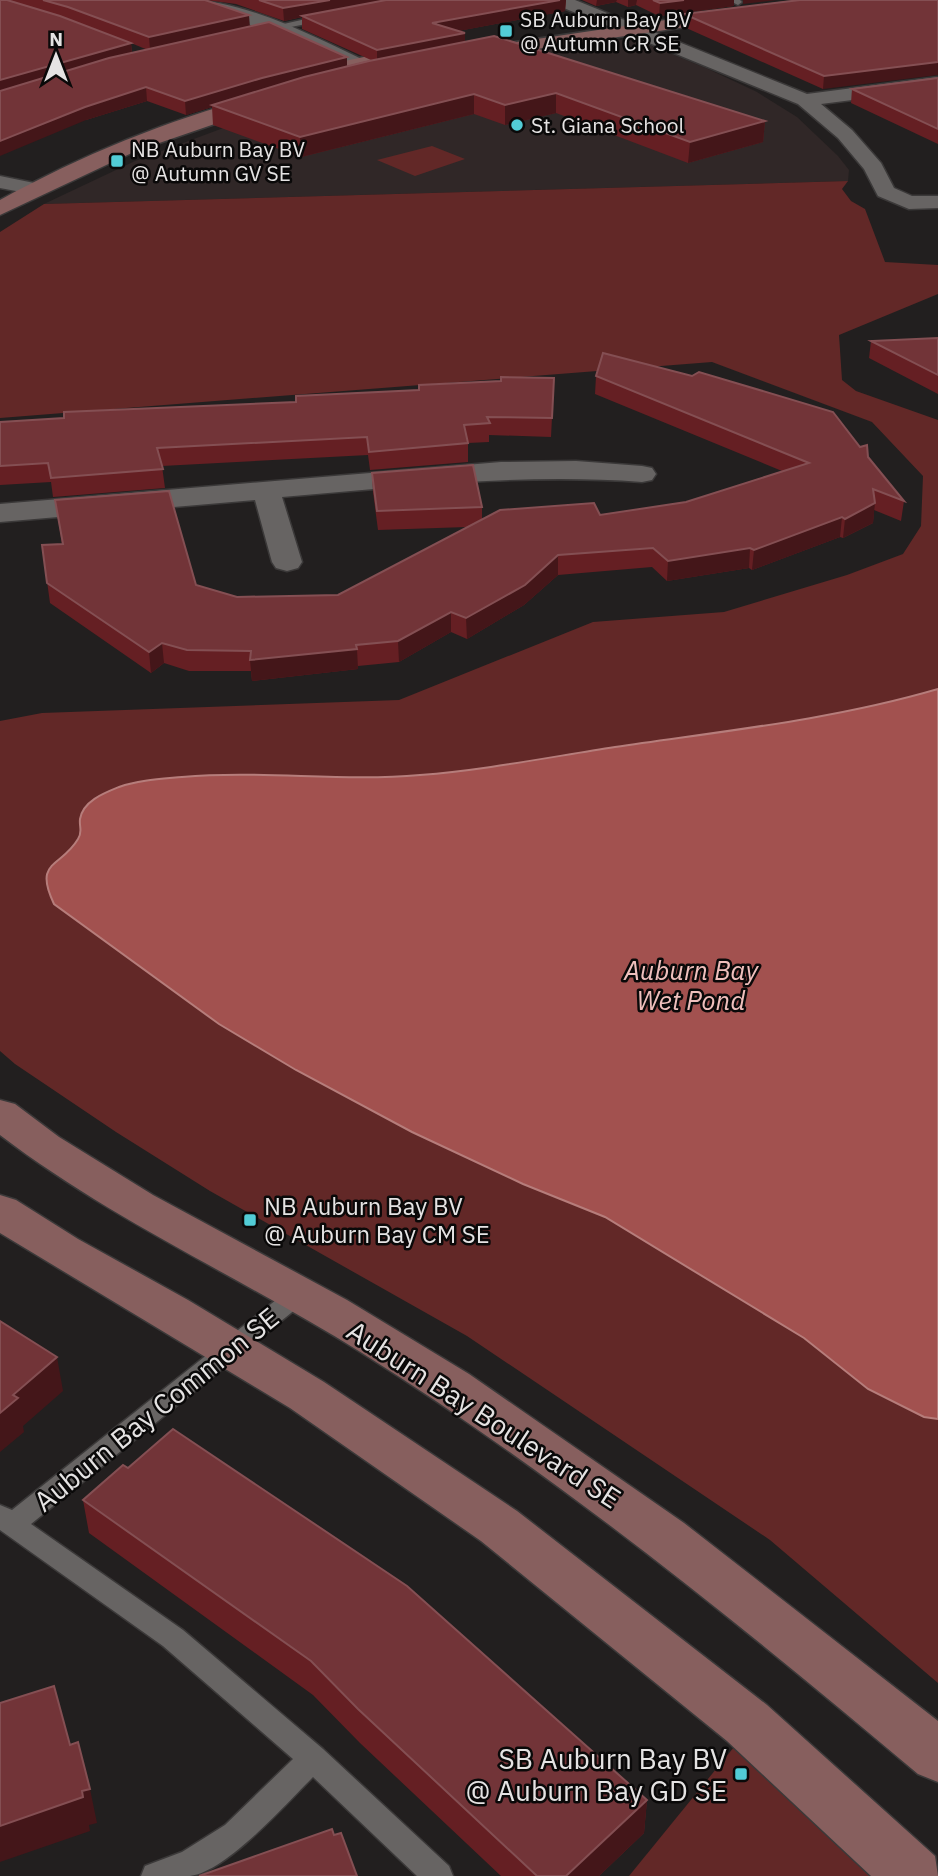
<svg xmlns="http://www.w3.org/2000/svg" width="938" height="1876" viewBox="0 0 938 1876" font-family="'IBM Plex Sans',sans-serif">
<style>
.built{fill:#302727}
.green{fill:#622827}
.water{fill:#a2514f;stroke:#b67d7b;stroke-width:2}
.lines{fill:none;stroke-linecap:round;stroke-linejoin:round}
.lane-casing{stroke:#3b3939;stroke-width:3}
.street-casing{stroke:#3b3939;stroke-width:3}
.secondary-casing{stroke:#3b3939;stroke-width:3}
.lane{fill:#676463;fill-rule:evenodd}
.street{fill:#676463;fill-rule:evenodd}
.secondary{fill:#875f5e;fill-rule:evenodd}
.wall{fill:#651f23;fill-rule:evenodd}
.shaded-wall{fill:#441619}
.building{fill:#723438;stroke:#844f53;stroke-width:2}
.poi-dot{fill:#52ccd6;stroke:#0a0909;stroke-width:2.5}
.labels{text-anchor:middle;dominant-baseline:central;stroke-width:5;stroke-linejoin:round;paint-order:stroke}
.far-poi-label{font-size:21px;fill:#e5e3e3;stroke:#0a0909;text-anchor:start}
.poi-label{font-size:24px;fill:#e5e3e3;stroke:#0a0909;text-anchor:start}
.water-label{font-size:26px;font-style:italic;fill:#f0c0bd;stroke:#0a0909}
.near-street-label{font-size:28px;fill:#e5e3e3;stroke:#0a0909}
.near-poi-label{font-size:28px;fill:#e5e3e3;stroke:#0a0909;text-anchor:end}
</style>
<rect width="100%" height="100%" fill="#221f1f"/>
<polygon class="built" points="627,39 642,42 706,68 757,92 797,117 838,156 849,170 848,181 44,204 135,161 258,115 514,55"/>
<g class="green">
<polygon points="432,146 465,159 415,176 377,160"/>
<polygon points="848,181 842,189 851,201 865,209 885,262 938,265 938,294 839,335 842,380 856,391 938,420 938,1683 770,1540 467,1336 210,1191 116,1132 15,1064 0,1051 0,721 42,713 399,700 593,622 724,612 847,575 903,554 921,526 923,476 872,422 712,362 0,418 0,232 44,204"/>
<polygon points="734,1747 875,1876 629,1876"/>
</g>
<path class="water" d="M938 689V1419L924 1417 868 1389 804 1338 605 1217 523 1184 412 1132 296 1070 219 1024 54 904C33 860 61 868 78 839 83 832 79 827 80 819 83 801 104 793 119 787 139 780 161 779 182 777 261 770 341 782 420 775 485 770 550 757 615 747 723 731 832 720 938 689Z"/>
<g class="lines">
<g class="lane-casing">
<g id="lane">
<polygon points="728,0 740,0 742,2 738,5"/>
<polygon points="328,14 331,19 261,33 257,30"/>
<path d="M299 1285 307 1288 311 1294 307 1300 31 1524 183 1630 323 1749 449 1866 453 1876H417L313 1777C287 1803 226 1872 190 1876 175 1876 157 1876 141 1876L145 1866 182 1852 225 1825 293 1759 163 1646 0 1530V1505L12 1510 291 1288Z"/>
</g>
</g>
<g class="street-casing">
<g id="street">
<path d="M187 0C250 0 323 42 381 68L383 72 381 76H367L268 31 189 4Z"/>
<polygon points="552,0 575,0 807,94 938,77 938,89 821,104 852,130 881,163 894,188 912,196 938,196 938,208 909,209 878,196 864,169 838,138 798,104 554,4"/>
<polygon points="0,176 44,185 48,189 44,193 37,195 0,188"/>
<path d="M576 461 642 466 652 468 656 474 652 480 642 482C520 473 403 487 282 497L302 562 298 568 287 571 276 568 272 562 255 500 0 522V504L501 462Z"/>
</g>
</g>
<g class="secondary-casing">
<g id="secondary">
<polygon points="802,0 844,0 836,5 468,59 459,54 468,49"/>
<polygon points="422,45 428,46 431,50 428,54 296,83 287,77 296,71"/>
<path d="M263 95 270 97 273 101 270 105 136 151 0 215V200C82 155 172 118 263 95Z"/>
<path d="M0 1100 15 1104 59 1137 153 1195 347 1300 469 1374 684 1523 938 1721V1782L918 1774C740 1624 559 1477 362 1353 242 1278 113 1221 0 1135Z"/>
<polygon points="0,1195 16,1200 78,1239 188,1300 324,1382 517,1511 767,1705 935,1856 938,1876 871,1876 727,1741 481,1541 290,1408 0,1233"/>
</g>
</g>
<use href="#lane" class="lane"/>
<use href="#street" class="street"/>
<use href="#secondary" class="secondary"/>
</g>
<g class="wall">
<path d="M0 0H205L250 27 347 66 371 60 302 29V17L284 21 236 4 206 0H566L565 11 458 31 465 33V42L765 121 763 142 688 163 556 113 505 125 474 114 301 157 213 125 212 107 186 115 147 101 86 120ZM131 43 143 48 148 50 132 53Z"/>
<polygon points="582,0 734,0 734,6 659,16 636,5 628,7 616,2 596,6"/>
<polygon points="938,0 823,89 684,27 684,14"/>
<polygon points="938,78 938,144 851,103 852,89"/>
<polygon points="938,338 938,394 869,358 871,341"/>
<polygon points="596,376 868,457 904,501 901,521 874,510 873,523 843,538 840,537 752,570 749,568 667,581 652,567 558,575 524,605 467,639 451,632 399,662 358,666 358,669 252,681 251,671 189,671 164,663 151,673 50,603 42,545 62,544 55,500 196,585 237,597 338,595 467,527 378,530 373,492 372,473 482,507 482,520 600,515 686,502 782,471 595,394"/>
<polygon points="554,378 551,437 489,435 489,442 468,443 468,462 370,470 368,455 162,466 165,488 53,497 51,482 0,485 0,422 296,402 501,381"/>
<polygon points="83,1500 647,1800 644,1833 599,1876 501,1876 360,1743 313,1695 89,1533"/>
</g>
<g class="shaded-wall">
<polygon points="330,0 401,0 302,16 302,17 284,21 283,8"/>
<polygon points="560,0 566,0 565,11 432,36 432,23"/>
<polygon points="597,0 617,0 616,2 596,6"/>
<polygon points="628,0 637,0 636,5 628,7"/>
<polygon points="684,0 734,0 734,6 659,16 660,3"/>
<polygon points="743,0 777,0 743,4"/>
<polygon points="249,15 250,28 150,50 149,37"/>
<polygon points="465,33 465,46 377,63 377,50"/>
<polygon points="131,43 132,56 0,94 0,80"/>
<polygon points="347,57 347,70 212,105 212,107 186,115 185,101 262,78"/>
<polygon points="938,62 938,75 823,89 824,76"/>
<polygon points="146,87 147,101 86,120 0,156 0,141 85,107"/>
<polygon points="556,93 556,113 505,125 505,105"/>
<polygon points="474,94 474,114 301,157 300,137"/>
<polygon points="765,121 763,142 688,163 690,142"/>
<polygon points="875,503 873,523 843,538 845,519"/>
<polygon points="842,517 840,537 752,570 754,550"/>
<polygon points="750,548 749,568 667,581 668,561"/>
<polygon points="558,555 558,575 524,605 467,639 466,618"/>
<polygon points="451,612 451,632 399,662 398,641"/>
<polygon points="162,643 164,663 151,673 149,652"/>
<polygon points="357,649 358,669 252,681 250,660"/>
<polygon points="57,1357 63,1391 23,1426 24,1432 0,1452 0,1413 13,1395"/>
<polygon points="90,1789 97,1823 89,1825 90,1831 0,1862 0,1826 82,1791"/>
<polygon points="647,1800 644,1833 599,1876 566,1876"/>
</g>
<g class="building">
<polygon points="0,0 7,0 60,16 131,43 0,80"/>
<polygon points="43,0 205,0 249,15 149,37 68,7"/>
<polygon points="259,0 330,0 283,8"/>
<polygon points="386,0 560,0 432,23 465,33 377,50 302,16"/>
<polygon points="653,0 684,0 660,3"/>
<polygon points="800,0 938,0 938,62 824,76 684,14"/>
<polygon points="269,22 347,57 262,78 185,101 146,87 85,107 0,141 0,91 109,58"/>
<polygon points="494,36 765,121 690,142 556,93 505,105 474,94 300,137 212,105 304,77 369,61"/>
<polygon points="938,78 938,129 852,89"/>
<polygon points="938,338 938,375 871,341"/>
<polygon points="603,353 692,376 699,372 833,412 860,447 867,445 868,457 904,501 873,489 875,503 845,519 842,517 754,550 750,548 668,561 653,548 558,555 525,585 466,618 451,612 398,641 356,645 357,649 250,660 251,651 187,650 162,643 149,652 47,583 42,545 63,544 55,500 169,491 196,585 237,597 338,595 500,510 594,503 600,515 686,502 809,463 596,376"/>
<polygon points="501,377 554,378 552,418 487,417 490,423 464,425 468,443 369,452 367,437 157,448 163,469 51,478 48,463 0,466 0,422 64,418 64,412 296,402 296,396 419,390 419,385 501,381"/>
<polygon points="473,465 482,507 377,511 372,473"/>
<polygon points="0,1321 57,1357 13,1395 18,1398 0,1413"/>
<polygon points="173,1429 407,1586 647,1800 566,1876 537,1876 358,1709 311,1661 83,1500 123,1465 128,1468"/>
<polygon points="54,1686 70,1745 78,1742 90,1789 82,1791 83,1797 0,1826 0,1703"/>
<polygon points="332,1829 334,1835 341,1833 357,1876 199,1876"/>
</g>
<g class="poi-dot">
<rect x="499" y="24" width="14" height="14" rx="3.5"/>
<circle cx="517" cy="125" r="7"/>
<rect x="110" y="154" width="14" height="14" rx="3.5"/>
<rect x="243" y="1213" width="14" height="14" rx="3.5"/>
<rect x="734" y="1767" width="14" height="14" rx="3.5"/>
</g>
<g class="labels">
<g class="far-poi-label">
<text x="520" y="19">SB Auburn Bay BV<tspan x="520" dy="24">@ Autumn CR SE</tspan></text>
<text x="531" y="125">St. Giana School</text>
<text x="131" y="149">NB Auburn Bay BV<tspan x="131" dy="24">@ Autumn GV SE</tspan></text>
</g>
<g class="poi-label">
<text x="264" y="1206">NB Auburn Bay BV<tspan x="264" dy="28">@ Auburn Bay CM SE</tspan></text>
</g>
<g class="water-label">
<text x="691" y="970">Auburn Bay<tspan x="691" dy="30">Wet Pond</tspan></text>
</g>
<g class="near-street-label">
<text transform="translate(156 1409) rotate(-39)">Auburn Bay Common SE</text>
<text transform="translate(484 1414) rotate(33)">Auburn Bay Boulevard SE</text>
</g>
<g class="near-poi-label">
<text x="727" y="1758">SB Auburn Bay BV<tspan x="727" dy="32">@ Auburn Bay GD SE</tspan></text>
</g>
</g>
<g transform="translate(56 56)" stroke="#0a0909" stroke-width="5" paint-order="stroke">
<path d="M0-5L12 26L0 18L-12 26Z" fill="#e5e3e3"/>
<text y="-10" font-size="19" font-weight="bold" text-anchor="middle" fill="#e5e3e3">N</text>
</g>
</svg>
